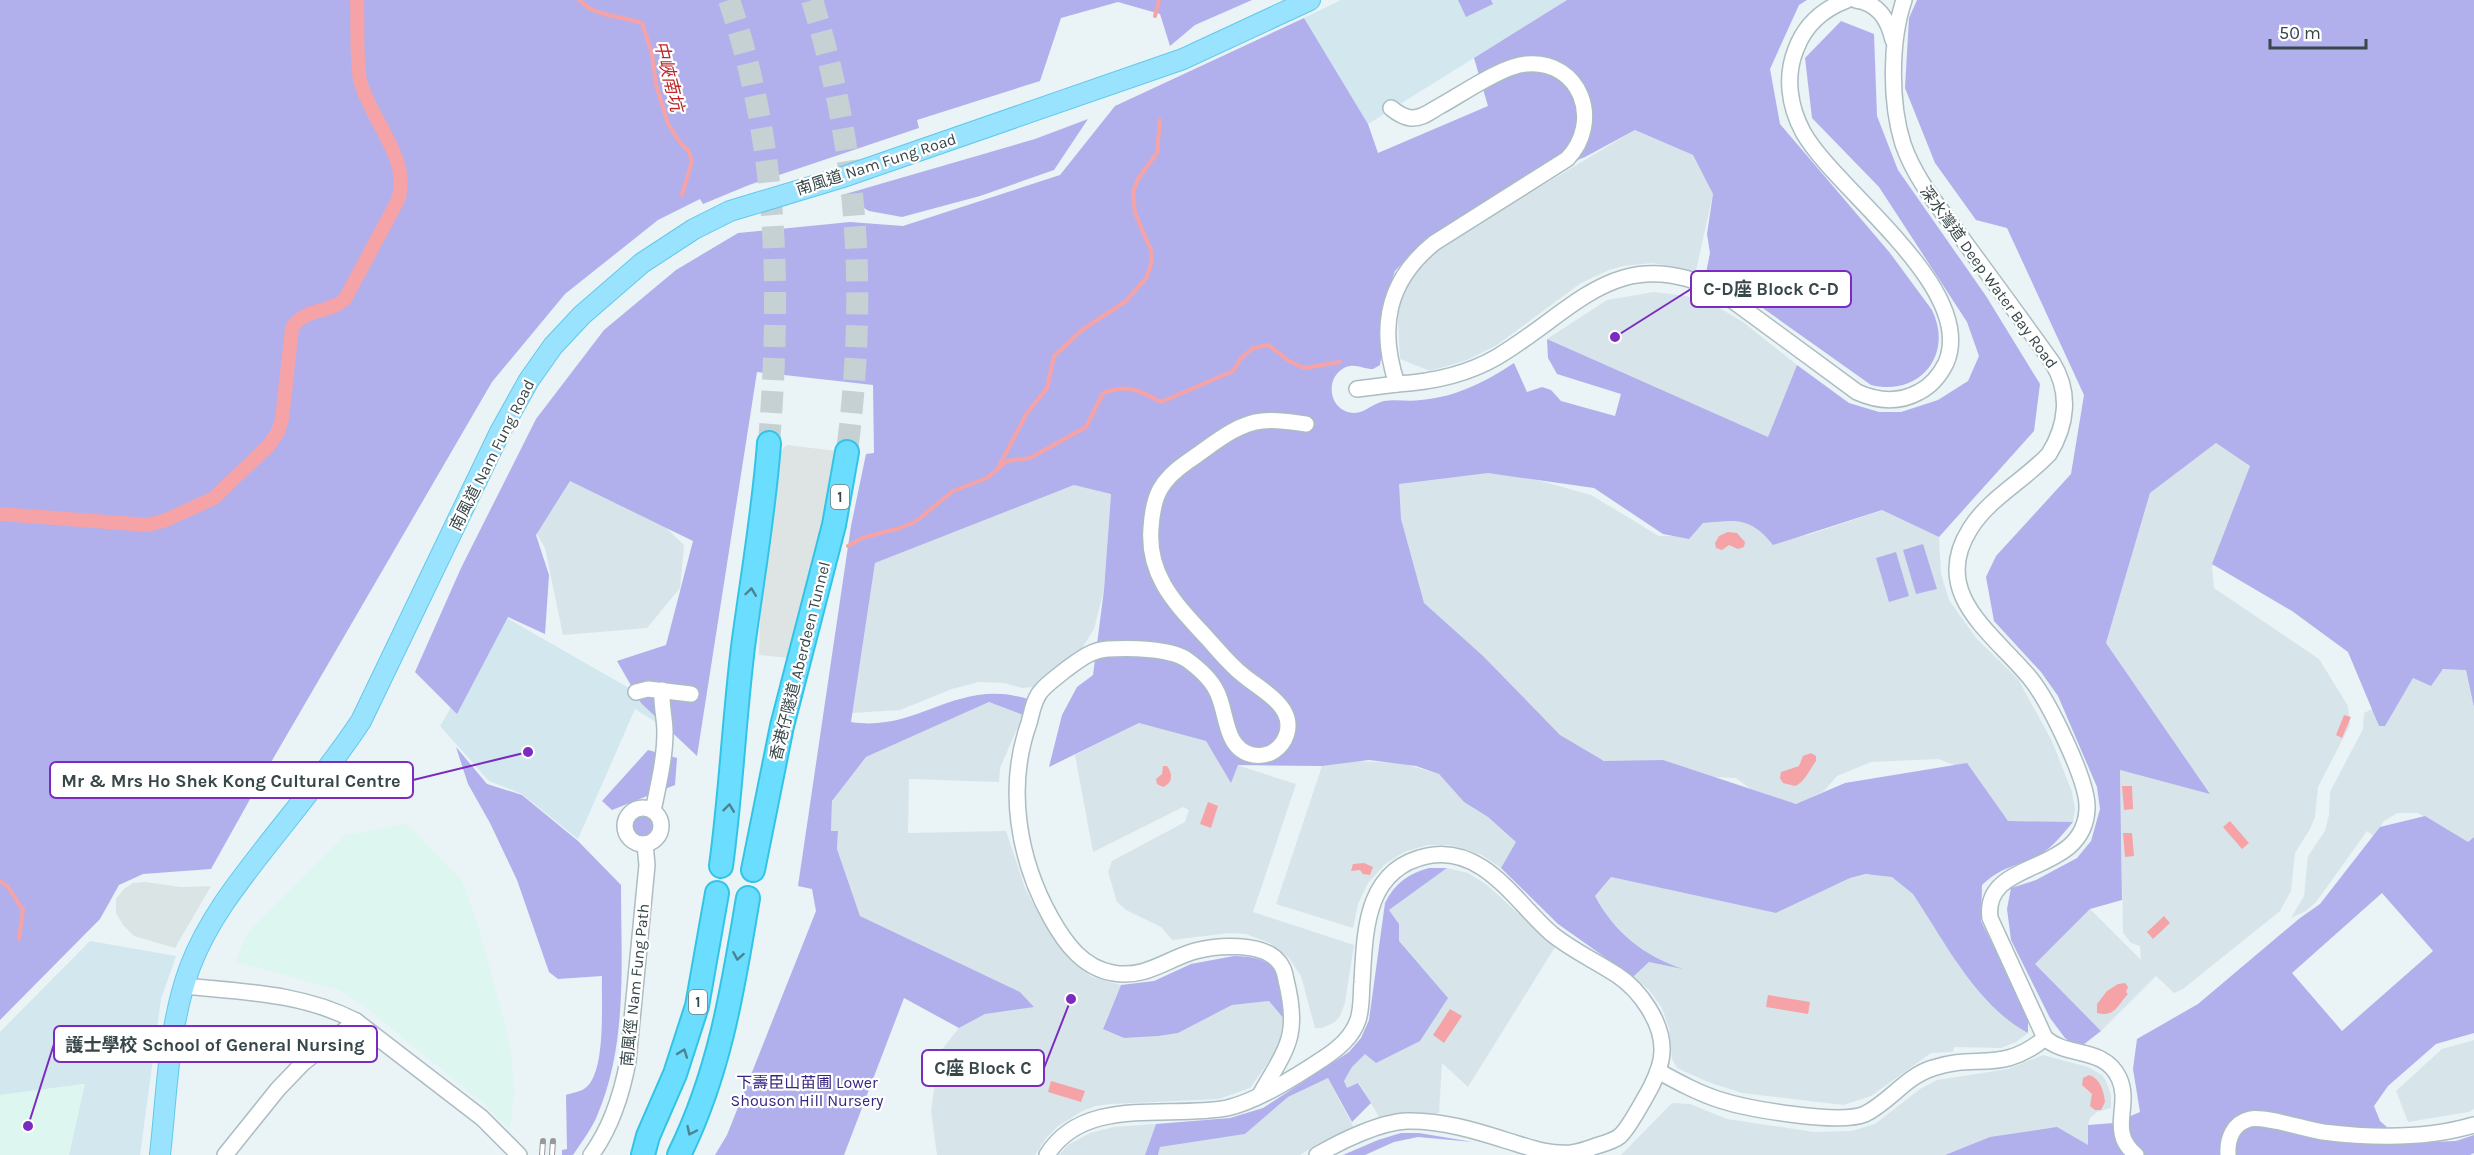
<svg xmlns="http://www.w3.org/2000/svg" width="2474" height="1155" viewBox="0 0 2474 1155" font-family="Karla,'Noto Sans TC',sans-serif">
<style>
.residential{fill:#d7e5ea}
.industrial{fill:#dbe4e5}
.education{fill:#d3e7ef}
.medical{fill:#ddf6ef}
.green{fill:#b1b0ec;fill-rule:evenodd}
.parking{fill:#dee3e4}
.water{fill:#f5a3a6}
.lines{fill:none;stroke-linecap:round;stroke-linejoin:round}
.stream{stroke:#f5a3a6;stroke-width:4}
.canal{stroke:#f5a3a6;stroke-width:14}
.highway-tunnel{stroke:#c6d1d4;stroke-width:22;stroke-dasharray:22 11;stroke-linecap:butt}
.minor-casing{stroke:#abbdc2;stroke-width:18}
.major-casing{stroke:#62c8eb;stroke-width:22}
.highway-casing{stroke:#32c4e7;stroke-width:26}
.minor{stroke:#fff;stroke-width:15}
.major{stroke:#99e3ff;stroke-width:20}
.highway{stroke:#6bdeff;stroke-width:22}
.rail-casing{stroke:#999;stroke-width:6}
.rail{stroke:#fff;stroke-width:4;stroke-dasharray:11;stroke-linecap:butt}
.oneway{stroke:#4c8392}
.labels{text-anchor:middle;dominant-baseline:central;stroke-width:4.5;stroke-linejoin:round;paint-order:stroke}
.shield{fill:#fff;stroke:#737e80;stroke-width:1.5}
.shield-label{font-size:15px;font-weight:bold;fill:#37474a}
.street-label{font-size:16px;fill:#37474a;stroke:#fff}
.park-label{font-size:16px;fill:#362681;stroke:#fff}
.water-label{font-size:18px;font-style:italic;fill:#be282b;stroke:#fff}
.leader{fill:none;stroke:#7b2cbf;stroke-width:2}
.callout-dot{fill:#7b2cbf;stroke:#fff;stroke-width:2}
.callout{fill:#fff;stroke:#7b2cbf;stroke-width:2}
.callout-label{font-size:18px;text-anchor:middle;font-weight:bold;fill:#37474a}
</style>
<rect width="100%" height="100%" fill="#eaf3f6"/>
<g class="residential">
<polygon points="1635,130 1693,155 1713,194 1696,271 1653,263 1623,266 1609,270 1581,283 1497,345 1467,360 1430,371 1400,359 1398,323 1399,301 1402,290 1431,252"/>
<polygon points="1654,292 1686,296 1716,306 1743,322 1797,365 1768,437 1547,339 1607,300"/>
<polygon points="2216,443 2250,466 2212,568 2214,588 2319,659 2348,706 2350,725 2318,787 2315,817 2310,829 2295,853 2291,891 2280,911 2183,989 2174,993 2156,976 2101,1031 2034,964 2090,909 2141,960 2140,946 2131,943 2123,933 2120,770 2209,793 2106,643 2150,493"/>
<polygon points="558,461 627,491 684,545 680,588 647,628 563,635 545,548 529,520"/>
<polygon points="1477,463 1591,495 1659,536 1686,536 1702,516 1738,506 1779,537 1808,535 1883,510 1939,537 1941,574 1949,600 1976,638 2018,679 2052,741 2072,792 2075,809 2073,822 2008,821 1968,770 1938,759 1871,762 1837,776 1824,791 1800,803 1773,806 1736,778 1650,774 1561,748 1429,666 1393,484"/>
<polygon points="1074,485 1111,493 1104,590 1094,629 1081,650 1033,687 1022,688 1004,683 979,682 952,689 900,710 852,713 875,563"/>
<polygon points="2474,662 2474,837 2468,843 2418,813 2397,813 2384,821 2374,836 2367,831 2316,902 2306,911 2291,918 2304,896 2308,856 2325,831 2329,815 2330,792 2363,729 2364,713 2397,697 2401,680"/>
<polygon points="989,702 1023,715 1000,768 999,782 909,779 908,833 1006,831 1025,888 1044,924 1067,956 1092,977 1121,985 1103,1028 1124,1038 1178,1033 1232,1005 1269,1001 1285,1020 1281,1038 1274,1054 1250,1088 1219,1099 1111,1104 1096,1106 1082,1111 1057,1127 1047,1137 1035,1155 937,1155 931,1111 939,1053 959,1028 985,1014 1033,1006 1020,992 860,916 837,849 838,832 831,831 832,801 866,757"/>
<polygon points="1139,723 1206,741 1231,782 1237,765 1296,784 1253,912 1354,945 1345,1003 1340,1016 1335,1022 1322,1028 1315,1028 1301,976 1289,958 1270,943 1246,934 1229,933 1172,940 1161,927 1126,910 1117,902 1108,872 1112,861 1185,822 1189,810 1183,807 1093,852 1075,755"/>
<polygon points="1353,761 1401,763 1439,774 1464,802 1488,817 1517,842 1501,868 1482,855 1450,845 1428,845 1404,852 1384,865 1368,883 1358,904 1353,928 1276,904 1322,766"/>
<polygon points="1447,868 1468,873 1487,885 1555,947 1468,1087 1442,1063 1439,1113 1379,1117 1359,1083 1347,1089 1344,1081 1352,1067 1365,1054 1399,940 1399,924 1389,910"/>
<polygon points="1875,873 1892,877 1907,887 2003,992 2028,1033 2016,1042 2001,1048 1954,1047 1953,1052 1931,1053 1871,1096 1844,1105 1742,1093 1708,1082 1677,1068 1672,1059 1669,1028 1662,1008 1649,990 1633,977 1649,962 1676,967 1654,957 1628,939 1607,916 1595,896 1611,877 1776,913 1850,878"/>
<polygon points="2474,1040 2474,1109 2469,1112 2408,1122 2396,1091 2442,1049"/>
<polygon points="2043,1055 2088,1067 2102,1075 2106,1081 2111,1095 2111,1108 2097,1112 2090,1118 2088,1125 2089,1145 1990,1137 1945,1155 1621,1155 1672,1103 1690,1104 1727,1119 1814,1132 1852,1131 1875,1124 1920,1089 1937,1080 2008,1069"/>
<polygon points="1328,1078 1354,1128 1319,1143 1300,1155 1158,1155 1160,1147 1245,1134 1288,1097"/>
<polygon points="1156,1124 1145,1155 1059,1155 1068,1145 1090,1133 1114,1127"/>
</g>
<polygon class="industrial" points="145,882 181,887 211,886 175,948 134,936 123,925 116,913 116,899 124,889 133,883"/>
<g class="education">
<polygon points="1341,0 1567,0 1368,124 1304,18"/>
<polygon points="505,617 655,703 656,722 635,709 578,839 522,794 489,781 440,726"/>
<polygon points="90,941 176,956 161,999 140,1155 69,1155 84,1084 0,1095 0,1032"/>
</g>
<g class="medical">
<polygon points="407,824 462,881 478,926 506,1028 511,1056 514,1093 510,1129 483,1103 412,1045 363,1005 340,990 235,962 248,932 345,835"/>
<polygon points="85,1084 69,1155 0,1155 0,1095"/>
</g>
<g class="green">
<polygon points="0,0 1252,0 1195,25 1170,46 1160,14 1118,2 1061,18 1040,81 917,120 919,128 749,185 703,204 700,199 658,220 565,294 492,382 263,776 211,869 143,874 119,885 100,919 0,1020"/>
<polygon points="1458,0 1491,0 1493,4 1466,17"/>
<path d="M1567 0H1807L1799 5 1770 69 1780 124 1890 253 1932 310C1954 355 1919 397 1871 385L1726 282 1706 273 1710 253 1707 234 1713 194 1693 155 1635 130 1585 157 1553 170 1425 240 1395 271 1382 310 1383 347 1380 365 1373 369C1363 369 1356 363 1346 367 1327 375 1327 403 1345 411 1362 418 1370 404 1384 401 1396 399 1409 402 1421 400 1456 397 1485 382 1514 363L1527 392 1542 387 1551 390 1561 401 1615 416 1621 394 1557 374 1548 358 1547 339 1768 437 1797 365 1849 403 1879 412H1901L1938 400 1968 381 1979 356 1967 322 1879 187 1812 118 1805 58 1841 21 1874 34 1877 116 1898 170 1986 296 2040 384 2034 431 1939 537 1882 510 1773 545C1750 516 1736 520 1703 523L1689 539 1663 534 1594 488 1488 473 1399 484 1401 519 1424 603 1483 656 1560 735 1604 761 1663 760 1796 804 1845 783 1967 763 2008 821 2073 822C2063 834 2053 847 2039 855 2016 867 2002 866 1982 885L1981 921 2023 1006 2028 1020V1033C1977 1006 1945 942 1913 894L1892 877 1866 874 1850 878 1776 913 1611 877 1595 896C1614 932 1644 956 1683 969L1649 962 1633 977 1558 924 1501 868 1516 842 1488 817 1464 802 1439 774 1416 766 1369 760 1322 766 1238 765 1231 783 1206 741 1139 723 1049 767 1062 715 1077 687 1093 675 1104 590 1111 494 1074 485 875 563 851 722C919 733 956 677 1028 699L1023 715 989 702 866 757 832 801 831 831H838L837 849 860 916 1020 992 1034 1007 985 1014 959 1028 904 998 844 1155H715L727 1135 816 911 812 889 798 886 851 526 866 454 874 453 873 385 757 372 697 756 641 703 617 661 666 645 693 541 570 481 536 535 549 575 545 634 508 617 457 714 415 672 461 568 536 419 604 330 676 270 738 233 850 222 903 226 1060 175 1115 106 1304 18 1368 124 1378 153 1488 106 1474 58Z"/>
<polygon points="1917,0 2474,0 2474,707 2466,670 2443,669 2431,686 2413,678 2385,726 2379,726 2348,652 2292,611 2212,564 2250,466 2216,443 2150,493 2106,643 2210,794 2120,770 2122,900 2090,909 2035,964 2101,1031 2079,1048 2065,1038 2050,1018 2011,940 2007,909 2011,888 2036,880 2077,858 2091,841 2100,809 2097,787 2058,696 2041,672 1994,621 1986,577 1996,556 2071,474 2084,395 2007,228 1976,220 1935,163 1905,88 1909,18"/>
<polygon points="1088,119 1054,170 980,196 902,217 869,211 842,195 1035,139"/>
<polygon points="1923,544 1937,589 1916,594 1903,550"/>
<polygon points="1896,552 1909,596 1889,602 1876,558"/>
<path d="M456 747 487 784 522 795 578 841 621 885C621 962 628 1044 597 1116 591 1130 581 1143 573 1155H562V1150L567 1149 566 1095C571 1093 579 1092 584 1089 607 1075 601 1001 602 976L558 979 549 972 517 880 490 823 468 784Z"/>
<polygon points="648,750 677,758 675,785 612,810 602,801"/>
<circle cx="643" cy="827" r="12"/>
<path d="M2425 816 2468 842 2474 837V1033L2436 1044 2388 1086 2374 1106 2380 1121 2405 1143 2456 1141 2474 1135V1153L2470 1155H1945L1990 1137 2057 1127 2088 1145V1125L2114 1123 2140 1112 2133 1069 2137 1039 2198 1004 2300 918 2320 904 2380 827ZM2382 893 2433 951 2342 1031 2292 973Z"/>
<path d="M1429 868H1447L1389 910 1399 924V941L1448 998 1420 1041 1376 1063 1365 1054 1352 1067 1344 1081 1347 1088 1358 1083 1371 1103 1352 1122 1328 1078 1288 1097 1245 1134 1160 1147 1158 1155H1145L1156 1124 1230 1118 1263 1108 1349 1052 1361 1038 1369 1020 1385 903C1394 884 1409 873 1429 868Z"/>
<path d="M1234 956C1285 957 1280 978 1285 1020L1269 1001 1232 1005 1178 1033 1158 1036 1124 1038 1103 1029 1121 985 1154 981 1191 964Z"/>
<polygon points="1401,1133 1419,1133 1473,1142 1418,1137 1394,1142 1365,1155 1343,1155 1378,1140"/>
</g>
<polygon class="parking" points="787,445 836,451 834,471 790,658 759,655 760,617 774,467 777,454"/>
<g class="water">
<polygon points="1728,532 1737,533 1745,542 1744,547 1738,549 1729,545 1722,550 1716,548 1715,543 1719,536"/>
<polygon points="2344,715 2351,717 2342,738 2336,735"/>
<path d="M1811 753 1816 756V761C1810 769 1804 783 1795 786L1783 783 1780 778 1781 772 1799 766 1803 756Z"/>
<path d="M1163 766H1167C1173 774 1173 783 1163 787L1157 784 1156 779 1162 774Z"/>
<polygon points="2132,786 2133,809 2124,810 2122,786"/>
<polygon points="1208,802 1218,806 1211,828 1200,824"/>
<polygon points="2230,821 2249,843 2242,849 2223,827"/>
<polygon points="2123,833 2132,833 2134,856 2125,857"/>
<polygon points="1364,863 1373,867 1370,875 1363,874 1360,870 1351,871 1353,864"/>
<polygon points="2164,916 2170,923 2153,939 2147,932"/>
<path d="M2125 983 2128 987 2126 992 2128 994C2118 1004 2115 1018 2097 1013V1004L2107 991 2118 984Z"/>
<polygon points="1768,995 1810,1002 1808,1014 1766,1007"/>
<polygon points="1450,1009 1462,1016 1444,1043 1433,1035"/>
<path d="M2089 1075C2100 1078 2104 1091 2105 1102L2101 1110H2095L2090 1106 2092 1094 2082 1085 2083 1078Z"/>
<polygon points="1051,1081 1085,1091 1081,1102 1048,1092"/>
</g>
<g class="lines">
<g class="stream">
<path d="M579 0C597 18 620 15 642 23L652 54 656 85 668 124 681 144 688 150 692 161 682 195"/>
<polyline points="1155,16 1159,0"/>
<polyline points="999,466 1027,413 1047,388 1054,356 1082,330 1126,301 1146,278 1152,262 1151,250 1135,213 1133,192 1138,179 1157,153 1160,120"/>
<path d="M848 546 862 538 900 528 915 522 953 491 987 478 1007 461 1030 458 1086 427 1103 393C1128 384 1137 389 1161 402L1233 371 1241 358 1253 348 1268 345 1289 361 1304 368 1340 362"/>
<polyline points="0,881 8,887 23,910 19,939"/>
</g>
<path class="canal" d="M0 514 148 525 166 520 214 498 269 445 278 432 282 419 292 328C305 307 329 314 345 299L397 202C414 162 369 118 360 80 356 57 358 24 357 0"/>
<g class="highway-tunnel">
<path d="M729 0C779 148 781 289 769 443"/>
<path d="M812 0C859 153 867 294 847 452"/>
</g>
<g class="minor-casing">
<g id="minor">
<path d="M1856 0C1878 3 1888 19 1893 40"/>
<path d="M1904 0C1890 41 1890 103 1903 144 1915 179 1939 207 1961 237 1991 278 2022 320 2052 362 2071 392 2067 425 2049 454 2025 480 1989 498 1970 529 1929 594 1994 634 2030 678 2048 700 2089 782 2087 809 2084 877 1982 857 1990 918L2045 1038C2067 1058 2104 1046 2119 1078 2132 1106 2107 1131 2136 1155"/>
<path d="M1391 108C1397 113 1403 117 1411 118 1422 119 1431 111 1440 106 1462 94 1502 66 1526 64 1581 59 1603 122 1567 159L1434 243C1387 281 1378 328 1397 384 1433 382 1466 375 1497 357 1576 310 1618 240 1721 292L1857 392C1877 401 1899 403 1919 392 1931 386 1940 375 1946 363 1978 288 1835 190 1803 132 1789 106 1785 76 1796 49 1805 25 1823 9 1847 0"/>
<polyline points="1357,389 1397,384"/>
<polyline points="636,692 648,689 691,694"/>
<circle cx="643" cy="826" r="18"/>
<path d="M653 811C658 786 665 759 665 732 665 718 661 705 662 690"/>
<path d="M184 986C244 992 302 993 356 1021L482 1118 519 1155"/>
<path d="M1658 1071C1678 1082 1698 1093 1720 1100 1748 1109 1840 1125 1865 1114 1890 1102 1906 1076 1933 1068 1977 1053 2002 1074 2045 1038"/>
<path d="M1260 1095C1287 1047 1300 1037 1286 980 1285 973 1283 966 1278 961 1262 942 1217 945 1195 951 1167 959 1145 979 1113 973 1083 968 1065 943 1051 918 1018 859 1006 787 1029 723 1032 712 1034 698 1042 690 1048 683 1057 677 1064 671 1078 661 1090 650 1108 649 1129 648 1168 648 1186 659 1197 667 1210 678 1216 690 1228 711 1223 749 1253 755 1260 756 1268 755 1274 751 1286 743 1292 727 1285 713 1278 698 1256 686 1243 675 1230 665 1219 651 1208 639 1177 605 1147 577 1151 528 1153 495 1161 480 1187 462 1210 447 1234 424 1262 421 1277 419 1292 422 1306 424"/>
<polyline points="225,1155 278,1089 303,1063 356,1021"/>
<path d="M591 1155C611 1128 622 1093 628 1061L647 865 645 844"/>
<path d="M1047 1155C1084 1095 1169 1119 1227 1108 1258 1101 1297 1076 1324 1058 1339 1048 1352 1037 1358 1020 1362 1008 1361 994 1362 982 1365 931 1365 869 1427 856 1483 844 1516 903 1552 934 1573 951 1596 961 1617 975 1640 990 1663 1023 1662 1051 1662 1063 1656 1077 1651 1087 1645 1098 1628 1129 1620 1136 1614 1141 1603 1144 1596 1146 1588 1149 1579 1152 1571 1153 1549 1155 1528 1147 1508 1141 1477 1131 1441 1120 1407 1121 1380 1122 1341 1141 1317 1155"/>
<path d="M2228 1155C2227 1139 2233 1123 2250 1119 2266 1116 2304 1129 2323 1132 2371 1138 2427 1139 2474 1125"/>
</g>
</g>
<g class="major-casing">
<path id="major" d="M160 1155C167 1093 168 1026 190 967 207 922 236 885 265 848 298 806 332 765 361 721L500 432 529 380 553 346 582 315 642 263 694 229 730 211 840 178 1183 59 1310 0"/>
</g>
<g class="highway-casing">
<g id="highway">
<path d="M721 866C731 793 734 720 743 647 752 579 764 512 769 443"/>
<polyline points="753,870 782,726 834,525 847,452"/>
<polyline points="643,1155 648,1136 675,1074 697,1006 717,893"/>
<path d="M679 1155C720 1072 733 988 748 898"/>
</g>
</g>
<use href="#minor" class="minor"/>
<use href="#major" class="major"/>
<use href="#highway" class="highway"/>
<g class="rail-casing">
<g id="rail">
<polyline points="542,1155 543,1141"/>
<polyline points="552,1155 553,1141"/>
</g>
</g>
<use href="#rail" class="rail"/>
</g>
<defs><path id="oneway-chevron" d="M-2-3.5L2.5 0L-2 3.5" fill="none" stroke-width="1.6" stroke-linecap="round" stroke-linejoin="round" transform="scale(1.5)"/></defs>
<g class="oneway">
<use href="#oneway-chevron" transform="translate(751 592) rotate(-82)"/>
<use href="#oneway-chevron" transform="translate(729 808) rotate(-83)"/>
<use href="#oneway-chevron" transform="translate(738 956) rotate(100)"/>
<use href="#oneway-chevron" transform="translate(683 1053) rotate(-70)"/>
<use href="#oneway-chevron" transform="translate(691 1131) rotate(115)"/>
</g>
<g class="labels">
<g class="shield">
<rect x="831" y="485" width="18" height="24" rx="4.5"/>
<rect x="689" y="990" width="18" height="24" rx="4.5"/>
</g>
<g class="shield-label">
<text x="840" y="497">1</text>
<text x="698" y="1002">1</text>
</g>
<g class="street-label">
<text transform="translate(876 164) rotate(-18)">南風道 Nam Fung Road</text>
<text transform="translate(1989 277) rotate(54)">深水灣道 Deep Water Bay Road</text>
<text transform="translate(492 455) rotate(-63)">南風道 Nam Fung Road</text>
<text transform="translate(800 661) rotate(-76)">香港仔隧道 Aberdeen Tunnel</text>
<text transform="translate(635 985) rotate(-84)">南風徑 Nam Fung Path</text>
</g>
<g class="park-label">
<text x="807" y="1082">下壽臣山苗圃 Lower<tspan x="807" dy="18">Shouson Hill Nursery</tspan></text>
</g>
<g class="water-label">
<text transform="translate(669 76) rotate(76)">中峽南坑</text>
</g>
</g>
<path class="leader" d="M1615 337L1691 289M528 752L413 780M28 1126L54 1044M1071 999L1044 1068"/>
<g class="callout-dot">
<circle cx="1615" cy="337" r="6"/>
<circle cx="528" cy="752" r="6"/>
<circle cx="28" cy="1126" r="6"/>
<circle cx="1071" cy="999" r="6"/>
</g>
<g class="callout">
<rect x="1691" y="271" width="160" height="36" rx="6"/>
<rect x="50" y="762" width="363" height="36" rx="6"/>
<rect x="54" y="1026" width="323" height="36" rx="6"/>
<rect x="922" y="1050" width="122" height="36" rx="6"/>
</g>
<g class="callout-label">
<text x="1771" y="295">C-D座 Block C-D</text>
<text x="231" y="787">Mr &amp; Mrs Ho Shek Kong Cultural Centre</text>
<text x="215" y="1051">護士學校 School of General Nursing</text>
<text x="983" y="1074">C座 Block C</text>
</g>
<path d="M2270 39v9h96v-9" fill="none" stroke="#37474a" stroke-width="3"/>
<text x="2279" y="39" font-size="18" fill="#37474a" stroke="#ffffff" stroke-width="4.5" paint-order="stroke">50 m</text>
</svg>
